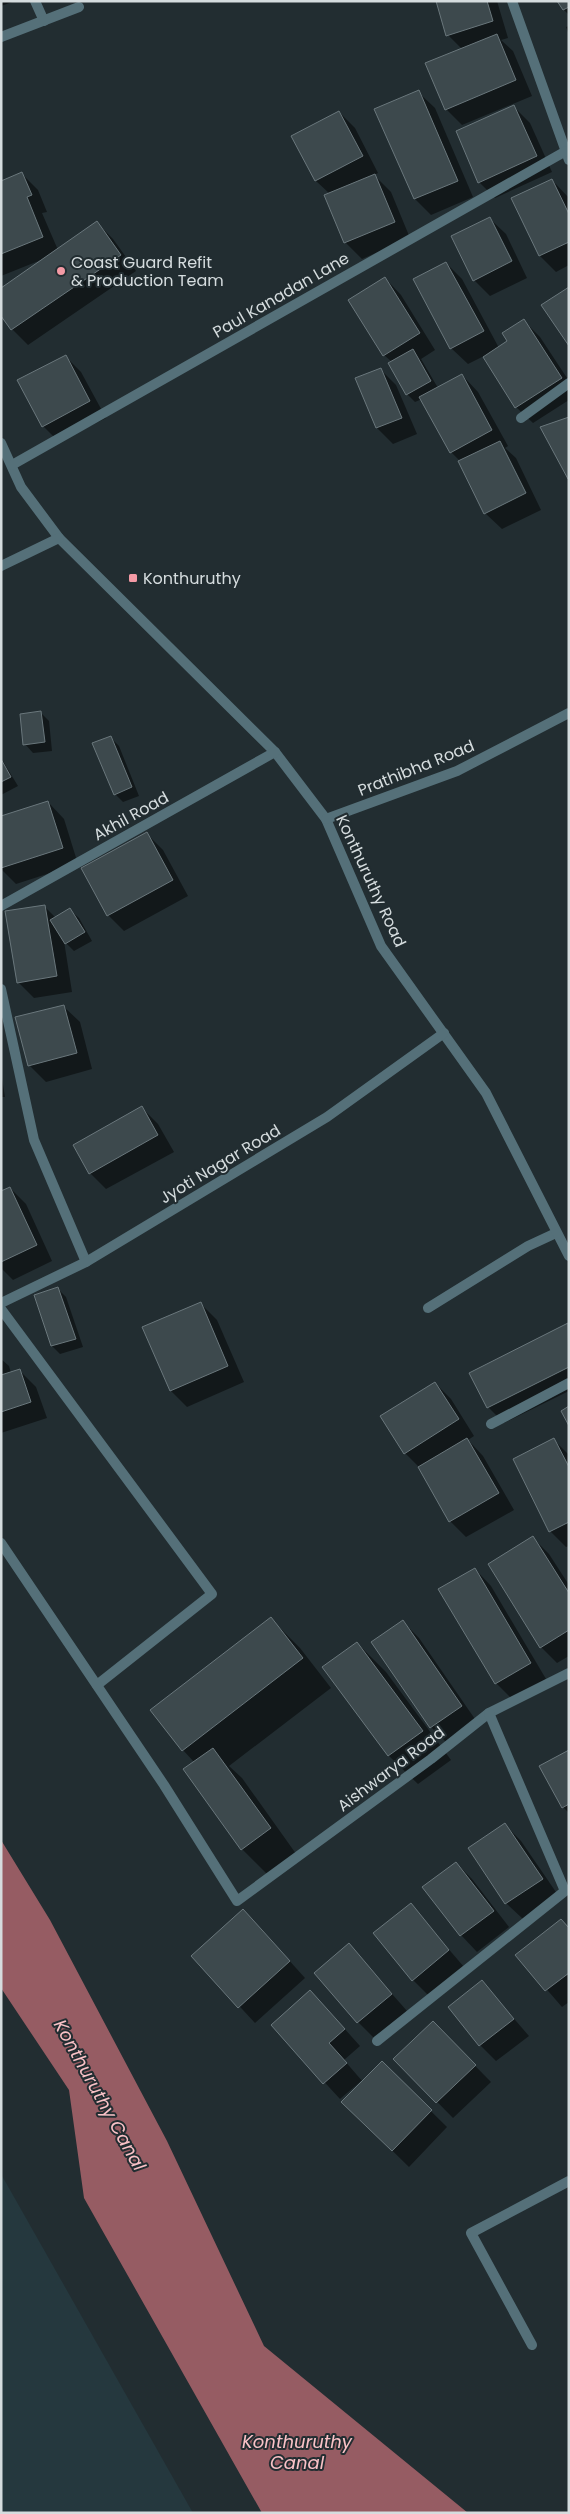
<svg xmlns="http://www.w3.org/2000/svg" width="570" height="2514" viewBox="0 0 570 2514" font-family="Poppins,sans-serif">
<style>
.built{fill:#25383e}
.water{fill:#965c63}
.shadow{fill:#0007}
.building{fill:#3d494d;stroke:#6a777c}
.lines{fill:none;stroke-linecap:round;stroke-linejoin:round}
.lane{stroke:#557079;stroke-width:10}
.street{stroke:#557079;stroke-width:10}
.poi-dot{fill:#f49aa5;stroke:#222d31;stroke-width:2}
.labels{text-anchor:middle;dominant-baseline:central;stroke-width:4;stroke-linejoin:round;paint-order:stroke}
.poi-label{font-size:16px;fill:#d5dcde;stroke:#222d31;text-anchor:start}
.street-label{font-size:16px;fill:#d5dcde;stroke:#222d31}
.water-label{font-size:18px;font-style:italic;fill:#fac2c7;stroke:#222d31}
</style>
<rect width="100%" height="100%" fill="#222d31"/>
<polygon class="built" points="1,2174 193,2513 1,2513"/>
<polygon class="water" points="1,1840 50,1920 167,2141 264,2346 468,2513 262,2513 84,2198 69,2090 1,1988"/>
<g class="shadow">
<polygon points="1,1 15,1 1,6"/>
<polygon points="437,1 497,1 508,38 501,40 513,51 532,96 462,125 446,109 462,49 448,35"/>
<polygon points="569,1 569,15 564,10"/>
<polygon points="569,26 569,35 566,27"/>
<polygon points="418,92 435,108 473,197 431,215 415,199 376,110"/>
<polygon points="514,107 530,123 552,172 495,198 479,182"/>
<polygon points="339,112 355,128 378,173 374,175 391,192 410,238 362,259 346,243 325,196 330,194 316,181 292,136"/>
<polygon points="22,174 38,190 47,212 42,213 58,250 97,223 113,239 136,271 28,345 12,329 41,260 1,276 1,205"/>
<polygon points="552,180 569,198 569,265 556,272 540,256"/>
<polygon points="489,218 506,234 527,278 490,296 474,280"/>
<polygon points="446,263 462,279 499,348 509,342 524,321 540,337 569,381 569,400 533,423 516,407 484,356 468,364 451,348"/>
<polygon points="385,278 401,295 435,350 421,359 438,388 462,375 478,392 508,446 505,448 516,458 541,510 502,529 485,513 461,462 451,452 422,399 415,402 407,394 392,362 384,355"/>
<polygon points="65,356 81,372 106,418 59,442 43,426"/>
<polygon points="380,369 396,385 417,434 393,444 377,428 357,379"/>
<polygon points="40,712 49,721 52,751 33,753 25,744"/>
<polygon points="110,737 119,746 139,796 123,802 115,794"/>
<polygon points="1,758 18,786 1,795"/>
<polygon points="48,802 64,819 78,864 16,884 1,869 1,818"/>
<polygon points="147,834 163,850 188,896 124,931 108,915"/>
<polygon points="44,906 56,918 70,910 79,918 92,941 74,951 64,941 72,992 34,998 18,982"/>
<polygon points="63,1006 80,1022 92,1069 46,1082 29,1065"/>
<polygon points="1,1072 5,1097 1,1097"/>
<polygon points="142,1108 158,1124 174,1152 106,1189 90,1173"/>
<polygon points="10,1188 26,1204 52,1261 13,1280 1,1268 1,1192"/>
<polygon points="58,1289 66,1297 83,1347 60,1354 52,1346"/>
<polygon points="201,1304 217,1320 244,1382 187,1407 171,1391 144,1328"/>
<polygon points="568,1324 569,1391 504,1423 488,1407"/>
<polygon points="1,1359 9,1366 11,1373 19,1370 36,1387 47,1418 1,1433"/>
<polygon points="435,1383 451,1399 474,1436 468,1440 483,1456 514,1510 466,1537 450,1521 420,1468 405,1453"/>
<polygon points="554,1440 569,1455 569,1546 566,1547 550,1531"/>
<polygon points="533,1538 549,1554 569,1585 569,1656 557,1663 541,1647"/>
<polygon points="475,1569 491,1586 546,1679 512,1699 496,1683"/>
<polygon points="271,1619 300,1648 331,1688 229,1766 242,1778 299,1858 271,1878 242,1849 184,1769 194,1762 183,1750"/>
<polygon points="403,1622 419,1638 477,1722 447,1743 431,1727"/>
<polygon points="357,1643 386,1672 451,1760 418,1784 389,1756 324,1667"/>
<polygon points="569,1751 569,1813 563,1807"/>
<polygon points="505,1825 521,1841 558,1895 523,1919 506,1903"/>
<polygon points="456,1863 472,1879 509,1927 477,1952 461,1935 424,1887"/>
<polygon points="410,1904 464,1967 429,1996 413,1980"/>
<polygon points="259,1927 305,1978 255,2023 193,1956"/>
<polygon points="569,1928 569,2002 562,2007 517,1955"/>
<polygon points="349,1945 407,2011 374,2038 358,2022"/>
<polygon points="482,1982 529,2036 496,2061 480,2045"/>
<polygon points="326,2008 360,2046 344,2060 363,2082 382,2063 447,2127 409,2167 359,2118 361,2081 340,2099 272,2025"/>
<polygon points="433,2023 491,2082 453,2118 395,2059"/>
</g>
<g class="building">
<polygon points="436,1 487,1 493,21 446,36"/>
<polygon points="557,1 569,1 569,7 563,10"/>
<polygon points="497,34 516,80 445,110 425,63"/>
<polygon points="419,90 458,181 414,199 374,109"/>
<polygon points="514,105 537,156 478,183 456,131"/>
<polygon points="339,111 363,156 315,181 291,136"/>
<polygon points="22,172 32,195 27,197 43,237 1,254 1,181"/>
<polygon points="375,174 395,222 344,243 324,195"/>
<polygon points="552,179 569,214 569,242 539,256 511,198"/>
<polygon points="490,217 512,261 473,281 451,236"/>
<polygon points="97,221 121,255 11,330 1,316 1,288"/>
<polygon points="446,262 484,331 450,349 413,279"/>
<polygon points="385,277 420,333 383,356 348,300"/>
<polygon points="569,287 569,346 541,305"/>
<polygon points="524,319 562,378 515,408 483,357 507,341 502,333"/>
<polygon points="413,349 431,381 406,395 388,363"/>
<polygon points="66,355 90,401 42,427 17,380"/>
<polygon points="381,368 402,418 376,428 355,378"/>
<polygon points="462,374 492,430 450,453 419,397"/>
<polygon points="569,417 569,478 568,479 540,427"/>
<polygon points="500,441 526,493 484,514 458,461"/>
<polygon points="41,711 45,742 23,745 20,714"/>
<polygon points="111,736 132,787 114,795 92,743"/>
<polygon points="1,759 11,777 1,782"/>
<polygon points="48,801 63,848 1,868 1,816"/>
<polygon points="147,832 173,880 107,916 81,868"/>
<polygon points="45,905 57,976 17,983 5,911"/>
<polygon points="70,908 85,932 65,944 50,920"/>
<polygon points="64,1005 77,1053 28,1066 15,1017"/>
<polygon points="142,1106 158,1135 89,1174 73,1145"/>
<polygon points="10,1187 37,1245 1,1262 1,1191"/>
<polygon points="58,1287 76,1339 51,1346 34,1295"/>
<polygon points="201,1302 228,1366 170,1391 142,1327"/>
<polygon points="568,1323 569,1367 487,1408 469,1373"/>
<polygon points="20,1369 31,1402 1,1412 1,1375"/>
<polygon points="435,1382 459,1419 404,1454 380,1416"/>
<polygon points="569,1406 569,1426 561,1411"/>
<polygon points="467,1438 499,1493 449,1522 418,1467"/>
<polygon points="554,1438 569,1467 569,1522 549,1532 513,1459"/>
<polygon points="533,1536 569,1593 569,1630 540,1648 488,1564"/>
<polygon points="475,1568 531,1663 495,1684 438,1589"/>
<polygon points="271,1617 303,1658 182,1751 150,1710"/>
<polygon points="403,1620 462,1706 430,1728 371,1642"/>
<polygon points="357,1642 423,1731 388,1756 322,1667"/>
<polygon points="213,1748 271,1828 241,1850 183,1769"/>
<polygon points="569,1750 569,1804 562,1808 539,1766"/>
<polygon points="505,1823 543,1879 505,1904 468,1848"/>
<polygon points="456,1862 494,1911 460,1936 422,1887"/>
<polygon points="411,1903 449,1950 412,1981 373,1933"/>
<polygon points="243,1909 290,1961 238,2008 191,1956"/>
<polygon points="561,1919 569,1928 569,1973 545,1991 515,1955"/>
<polygon points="349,1943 392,1994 357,2023 314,1973"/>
<polygon points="482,1980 514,2019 479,2046 448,2007"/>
<polygon points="310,1990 345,2029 329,2043 347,2063 323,2084 271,2025"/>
<polygon points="433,2021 476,2065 436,2103 393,2059"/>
<polygon points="382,2061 432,2110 392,2151 341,2102"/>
</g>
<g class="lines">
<g class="lane">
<polyline points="521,418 569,383"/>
<polyline points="428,1308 528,1246 556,1233"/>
</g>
<g class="street">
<polyline points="35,1 44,21"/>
<polyline points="512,1 569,160"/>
<polyline points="1,37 79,7"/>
<polyline points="1,443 21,487 59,538 275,752 326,819 381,946 486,1093 569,1256"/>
<polyline points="12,465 566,151"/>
<polyline points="1,566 59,538"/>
<polyline points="326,819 457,771 569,713"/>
<polyline points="1,906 275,752"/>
<polyline points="1,989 34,1140 86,1262"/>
<polyline points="1,1303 86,1262 327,1117 444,1033"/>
<polyline points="1,1309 212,1594 97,1685"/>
<polyline points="491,1424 569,1383"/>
<polyline points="1,1543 164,1785 237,1901 431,1759 489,1713 569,1673"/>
<polyline points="377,2041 565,1891 489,1713"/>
<polyline points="532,2345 471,2233 569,2181"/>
</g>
</g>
<g class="poi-dot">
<circle cx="61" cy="271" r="5"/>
<rect x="128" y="573" width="10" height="10" rx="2.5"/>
</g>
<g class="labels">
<g class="poi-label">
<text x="71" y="262">Coast Guard Refit<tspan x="71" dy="18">&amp; Production Team</tspan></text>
<text x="143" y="578">Konthuruthy</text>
</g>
<g class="street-label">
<text transform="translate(281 295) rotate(-30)">Paul Kanadan Lane</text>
<text transform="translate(416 768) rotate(-22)">Prathibha Road</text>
<text transform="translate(131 816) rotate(-29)">Akhil Road</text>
<text transform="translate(371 881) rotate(65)">Konthuruthy Road</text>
<text transform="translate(220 1164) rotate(-31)">Jyoti Nagar Road</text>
<text transform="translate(391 1769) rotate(-37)">Aishwarya Road</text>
</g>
<g class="water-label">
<text transform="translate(100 2095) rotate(61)">Konthuruthy Canal</text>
<text x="297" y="2441">Konthuruthy<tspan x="297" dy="21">Canal</tspan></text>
</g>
</g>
<rect width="570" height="2514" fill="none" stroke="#d5dcde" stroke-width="5"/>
</svg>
